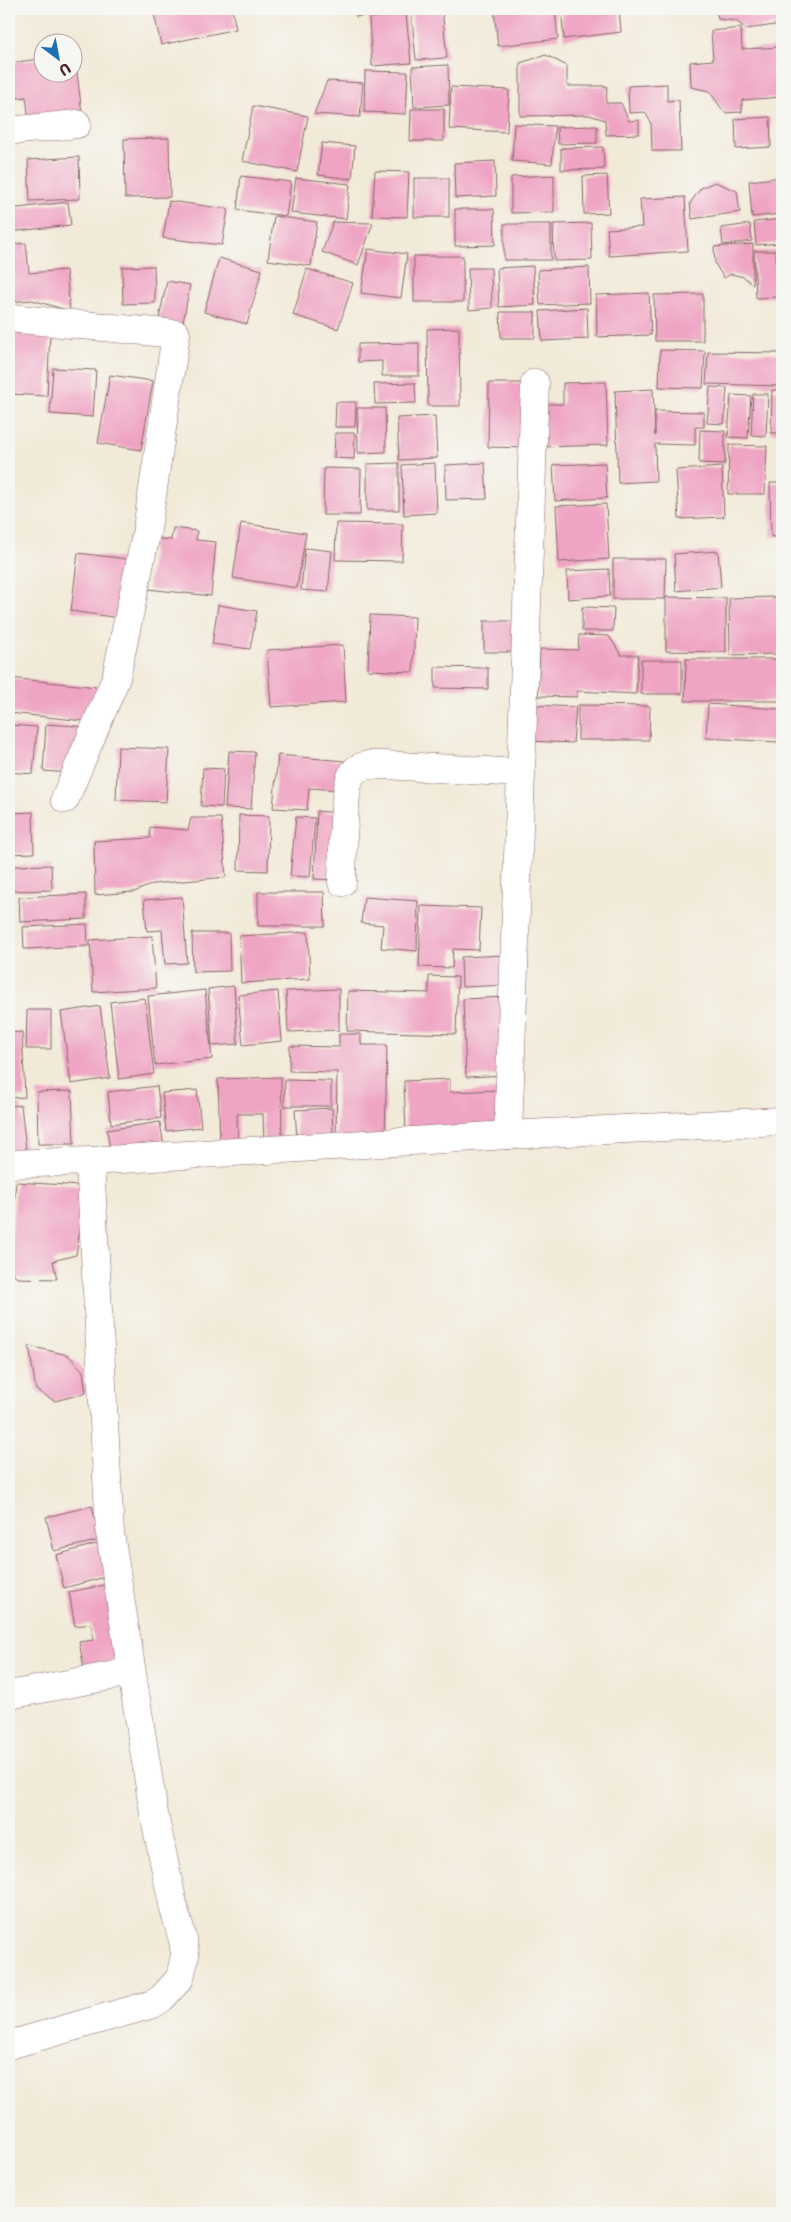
<svg xmlns="http://www.w3.org/2000/svg" width="791" height="2222" viewBox="0 0 791 2222" font-family="'Playpen Sans',sans-serif">
<style>
.building{fill:#efa4c3}
.lines{fill:none;stroke-linecap:round;stroke-linejoin:round}
.minor-casing{stroke:#856668;stroke-width:29}
.minor{stroke:#fff;stroke-width:28}
</style>
<rect width="100%" height="100%" fill="#f6f6f2"/>
<filter id="ink" filterUnits="userSpaceOnUse"><feTurbulence type="fractalNoise" baseFrequency=".02" numOctaves="2"/><feDisplacementMap in="SourceGraphic" scale="10" xChannelSelector="R" yChannelSelector="G"/><feConvolveMatrix kernelMatrix="1 2 1 2 8 2 1 2 1" color-interpolation-filters="sRGB"/></filter>
<filter id="wash" filterUnits="userSpaceOnUse"><feTurbulence type="fractalNoise" baseFrequency=".0096" numOctaves="4" result="noise"/><feDisplacementMap in="SourceGraphic" scale="20" xChannelSelector="R" yChannelSelector="G"/><feGaussianBlur stdDeviation="1.12" result="paint"/><feColorMatrix in="noise" values="0 0 0 0 0 0 0 0 0 0 0 0 0 0 0 0 0 1.4 0 .05"/><feComposite in="paint" operator="in"/></filter>
<g filter="url(#wash)">
<rect width="100%" height="100%" fill="#f2ead8"/>
<g id="blocks">
<g class="building">
<polygon points="153,9 232,9 236,29 161,45"/>
<polygon points="355,9 400,9 400,10 356,17"/>
<polygon points="411,9 442,9 447,58 416,60"/>
<polygon points="494,9 555,9 558,39 498,46"/>
<polygon points="561,9 619,9 621,32 564,39"/>
<polygon points="716,9 782,9 782,24 746,29 736,21 718,19"/>
<polygon points="406,14 411,63 372,66 369,18"/>
<polygon points="741,28 742,49 782,47 782,97 742,100 742,112 725,113 709,91 691,87 690,62 713,60 711,31"/>
<polygon points="72,47 74,47 82,114 29,120 26,97 9,99 9,63 39,59 42,56 42,72 72,72"/>
<polygon points="546,55 567,66 567,86 607,86 606,103 621,103 629,121 639,120 639,134 606,135 605,120 589,115 520,116 520,63"/>
<polygon points="448,65 449,105 414,107 412,67"/>
<polygon points="365,71 408,72 406,114 364,112"/>
<polygon points="327,81 363,83 360,117 314,114"/>
<polygon points="667,84 667,101 679,100 681,151 652,151 651,123 645,112 629,113 628,86"/>
<polygon points="451,87 509,90 507,132 449,129"/>
<polygon points="253,106 308,116 297,172 242,161"/>
<polygon points="411,109 444,109 444,141 410,141"/>
<polygon points="770,117 771,147 736,149 735,119"/>
<polygon points="514,124 555,126 552,164 512,161"/>
<polygon points="597,126 597,143 558,144 557,127"/>
<polygon points="169,138 170,197 125,198 124,139"/>
<polygon points="322,143 355,146 352,179 318,175"/>
<polygon points="603,147 604,169 561,170 561,148"/>
<polygon points="79,157 80,199 30,201 28,160"/>
<polygon points="495,161 496,196 455,198 454,163"/>
<polygon points="375,171 409,172 407,217 372,216"/>
<polygon points="554,175 554,212 511,213 511,177"/>
<polygon points="607,175 609,213 584,214 583,176"/>
<polygon points="241,176 291,182 286,216 237,210"/>
<polygon points="782,177 782,214 752,217 749,181"/>
<polygon points="296,178 350,184 346,219 291,213"/>
<rect x="414" y="178" width="35" height="39"/>
<polygon points="715,182 737,191 740,212 692,219 690,203 701,188"/>
<polygon points="685,197 688,251 609,256 607,229 642,227 640,199"/>
<polygon points="169,201 228,209 222,245 163,238"/>
<polygon points="68,202 71,225 9,232 9,209"/>
<polygon points="455,209 494,209 495,245 455,246"/>
<polygon points="274,216 317,222 311,266 268,260"/>
<polygon points="782,219 782,228 779,229 781,243 756,245 754,222"/>
<polygon points="333,222 373,223 358,265 322,252"/>
<polygon points="591,223 592,260 554,261 553,224"/>
<rect x="504" y="224" width="47" height="36"/>
<polygon points="750,224 752,241 723,245 721,228"/>
<polygon points="26,243 29,273 66,270 70,311 32,300 9,302 9,245"/>
<polygon points="753,244 753,285 744,277 731,274 724,278 715,264 714,247"/>
<polygon points="368,249 407,254 401,298 361,293"/>
<polygon points="754,251 776,251 778,297 756,298"/>
<rect x="414" y="256" width="49" height="46"/>
<polygon points="219,258 262,270 247,324 204,312"/>
<polygon points="154,266 155,303 123,304 122,267"/>
<polygon points="533,266 535,305 499,307 497,268"/>
<polygon points="589,267 590,303 540,305 538,270"/>
<polygon points="468,268 491,268 492,308 469,310"/>
<polygon points="307,269 353,283 338,329 293,315"/>
<polygon points="167,281 190,285 182,328 158,323"/>
<polygon points="649,293 651,335 597,337 596,295"/>
<polygon points="703,294 703,341 655,341 654,295"/>
<polygon points="587,308 588,339 542,341 540,311"/>
<polygon points="500,312 535,312 535,338 501,338"/>
<polygon points="459,328 460,406 428,406 427,329"/>
<polygon points="9,332 50,334 47,396 9,394"/>
<polygon points="419,343 419,376 382,376 382,361 358,362 358,344"/>
<polygon points="660,350 705,351 703,388 659,387"/>
<polygon points="708,352 782,353 782,386 706,384"/>
<polygon points="53,368 96,370 93,417 50,414"/>
<polygon points="110,375 153,381 141,450 98,443"/>
<polygon points="606,382 608,445 541,447 539,404 563,404 563,383"/>
<polygon points="415,383 416,403 375,404 374,384"/>
<polygon points="489,383 529,383 528,448 488,447"/>
<polygon points="710,387 727,388 724,424 707,423"/>
<polygon points="653,389 655,436 655,411 704,412 704,427 695,427 695,445 655,444 656,481 618,483 615,391"/>
<polygon points="772,390 782,390 782,433 771,433"/>
<polygon points="753,394 768,394 766,436 751,435"/>
<polygon points="731,395 751,396 748,438 728,437"/>
<polygon points="336,402 356,402 355,427 335,427"/>
<polygon points="357,408 385,408 386,452 358,453"/>
<polygon points="435,416 437,458 399,460 397,418"/>
<polygon points="700,430 725,431 725,464 699,463"/>
<polygon points="335,433 355,433 354,459 334,458"/>
<polygon points="729,445 767,446 765,494 728,494"/>
<polygon points="399,463 399,510 367,510 367,464"/>
<polygon points="435,463 437,513 404,515 402,465"/>
<polygon points="485,463 487,499 446,500 445,465"/>
<polygon points="605,463 607,498 555,501 553,465"/>
<polygon points="722,467 724,517 679,519 676,470"/>
<polygon points="324,468 361,469 360,515 323,515"/>
<polygon points="770,483 782,483 782,536 771,537"/>
<polygon points="606,504 609,559 559,562 556,506"/>
<polygon points="241,523 306,533 297,588 233,578"/>
<polygon points="336,523 403,524 402,561 335,560"/>
<polygon points="173,528 197,531 196,540 216,542 211,596 148,589 154,538 171,540"/>
<polygon points="305,548 332,551 328,592 301,590"/>
<polygon points="718,551 721,587 676,591 674,554"/>
<polygon points="78,553 127,559 119,618 71,611"/>
<polygon points="613,559 666,559 665,599 613,599"/>
<polygon points="609,569 610,596 568,599 567,571"/>
<polygon points="666,597 726,598 726,652 666,651"/>
<polygon points="782,597 782,654 730,655 729,598"/>
<polygon points="218,605 257,611 250,649 212,644"/>
<polygon points="582,607 614,608 613,631 582,631"/>
<polygon points="370,615 415,617 413,672 368,670"/>
<rect x="484" y="621" width="37" height="31"/>
<polygon points="579,635 609,636 621,655 638,655 636,694 577,691 577,697 538,696 540,649 578,650"/>
<polygon points="343,645 346,702 271,707 267,650"/>
<polygon points="686,659 782,659 782,701 685,701"/>
<rect x="641" y="660" width="41" height="34"/>
<polygon points="435,667 488,668 488,689 435,688"/>
<polygon points="9,678 98,687 94,722 9,713"/>
<polygon points="708,704 780,709 778,742 706,738"/>
<polygon points="531,705 576,707 573,743 529,741"/>
<polygon points="578,705 650,706 649,740 578,740"/>
<polygon points="46,724 90,727 70,773 43,771"/>
<polygon points="9,725 37,727 33,774 9,772"/>
<polygon points="118,747 169,749 166,802 116,800"/>
<polygon points="229,751 255,752 251,809 225,808"/>
<polygon points="278,755 344,761 342,790 309,788 307,810 273,808"/>
<polygon points="203,768 224,769 222,807 201,806"/>
<polygon points="317,811 340,813 337,880 314,879"/>
<polygon points="33,812 34,853 9,854 9,813"/>
<polygon points="239,815 269,816 268,871 238,870"/>
<polygon points="296,817 315,818 310,877 290,876"/>
<polygon points="191,818 221,818 226,877 153,884 134,892 95,895 94,841 150,838 150,827 188,830"/>
<polygon points="51,865 52,890 11,891 11,866"/>
<polygon points="258,892 324,892 325,926 258,926"/>
<polygon points="86,894 86,919 20,922 19,897"/>
<polygon points="182,897 187,963 165,964 162,930 147,931 144,900"/>
<polygon points="364,897 418,901 417,951 381,948 383,925 361,923"/>
<polygon points="421,906 481,908 479,950 453,949 452,968 419,967"/>
<polygon points="87,924 88,946 24,949 23,927"/>
<polygon points="308,932 310,979 241,983 239,936"/>
<polygon points="192,933 229,933 230,971 193,972"/>
<polygon points="152,936 156,988 93,992 90,940"/>
<polygon points="507,955 509,985 462,987 461,957"/>
<polygon points="429,976 458,977 456,1034 347,1031 348,991 429,993"/>
<polygon points="234,986 238,1044 212,1046 208,989"/>
<polygon points="339,989 339,1030 288,1032 286,991"/>
<polygon points="205,990 212,1059 155,1065 148,996"/>
<polygon points="278,991 282,1041 243,1045 238,995"/>
<polygon points="506,997 509,1075 466,1077 463,999"/>
<polygon points="145,998 154,1074 119,1079 110,1002"/>
<polygon points="100,1006 110,1078 71,1084 61,1012"/>
<polygon points="27,1010 51,1010 51,1049 26,1049"/>
<polygon points="22,1032 25,1097 9,1098 9,1033"/>
<polygon points="339,1034 361,1034 361,1045 387,1045 385,1140 336,1139 337,1072 289,1071 290,1046 339,1047"/>
<polygon points="281,1077 282,1141 264,1142 263,1114 237,1114 238,1145 220,1146 218,1079"/>
<polygon points="450,1079 450,1092 501,1090 503,1130 406,1134 404,1081"/>
<polygon points="285,1080 331,1081 331,1106 284,1106"/>
<polygon points="157,1086 161,1118 111,1124 108,1092"/>
<polygon points="197,1090 201,1127 166,1131 162,1093"/>
<polygon points="72,1091 74,1144 38,1144 37,1092"/>
<polygon points="21,1105 26,1149 9,1152 9,1106"/>
<polygon points="332,1108 333,1136 297,1139 295,1110"/>
<polygon points="160,1122 164,1147 111,1155 107,1130"/>
<polygon points="16,1182 81,1186 80,1229 76,1255 53,1261 57,1279 17,1278 9,1267"/>
<polygon points="29,1346 68,1355 83,1371 86,1393 55,1401 36,1390"/>
<polygon points="92,1506 100,1540 54,1551 46,1517"/>
<polygon points="100,1543 109,1576 64,1588 56,1555"/>
<polygon points="110,1584 122,1662 84,1668 79,1642 94,1640 91,1624 75,1626 69,1592"/>
</g>
</g>
</g>
<g filter="url(#ink)">
<use href="#blocks" fill-opacity="0" stroke="#856668" stroke-width="1"/>
<g class="lines">
<g class="minor-casing">
<g id="minor">
<polyline points="9,131 77,124"/>
<polyline points="9,318 176,334 147,529 116,678 65,799"/>
<path d="M342 882C343 862 342 786 353 773 360 763 374 765 385 765L520 773"/>
<polyline points="508,1135 782,1121"/>
<polyline points="9,1164 90,1161 508,1135 535,383"/>
<polyline points="9,1695 131,1672"/>
<polyline points="9,2045 153,2004 162,1998 180,1978 185,1955 183,1940 174,1909 154,1814 110,1533 90,1161"/>
</g>
</g>
<use href="#minor" class="minor"/>
</g>
</g>
<rect width="791" height="2222" fill="none" stroke="#f6f6f2" stroke-width="30"/>
<g transform="translate(58 58) rotate(148)"><circle r="24" fill="#f6f6f2" stroke="#b1a0a2"/>
<path d="M0-4L9 19L0 12L-9 19Z" fill="#1f6fb2"/>
<text y="-8" font-size="14" font-weight="bold" text-anchor="middle" fill="#4a1f2b">U</text>
</g>
</svg>
